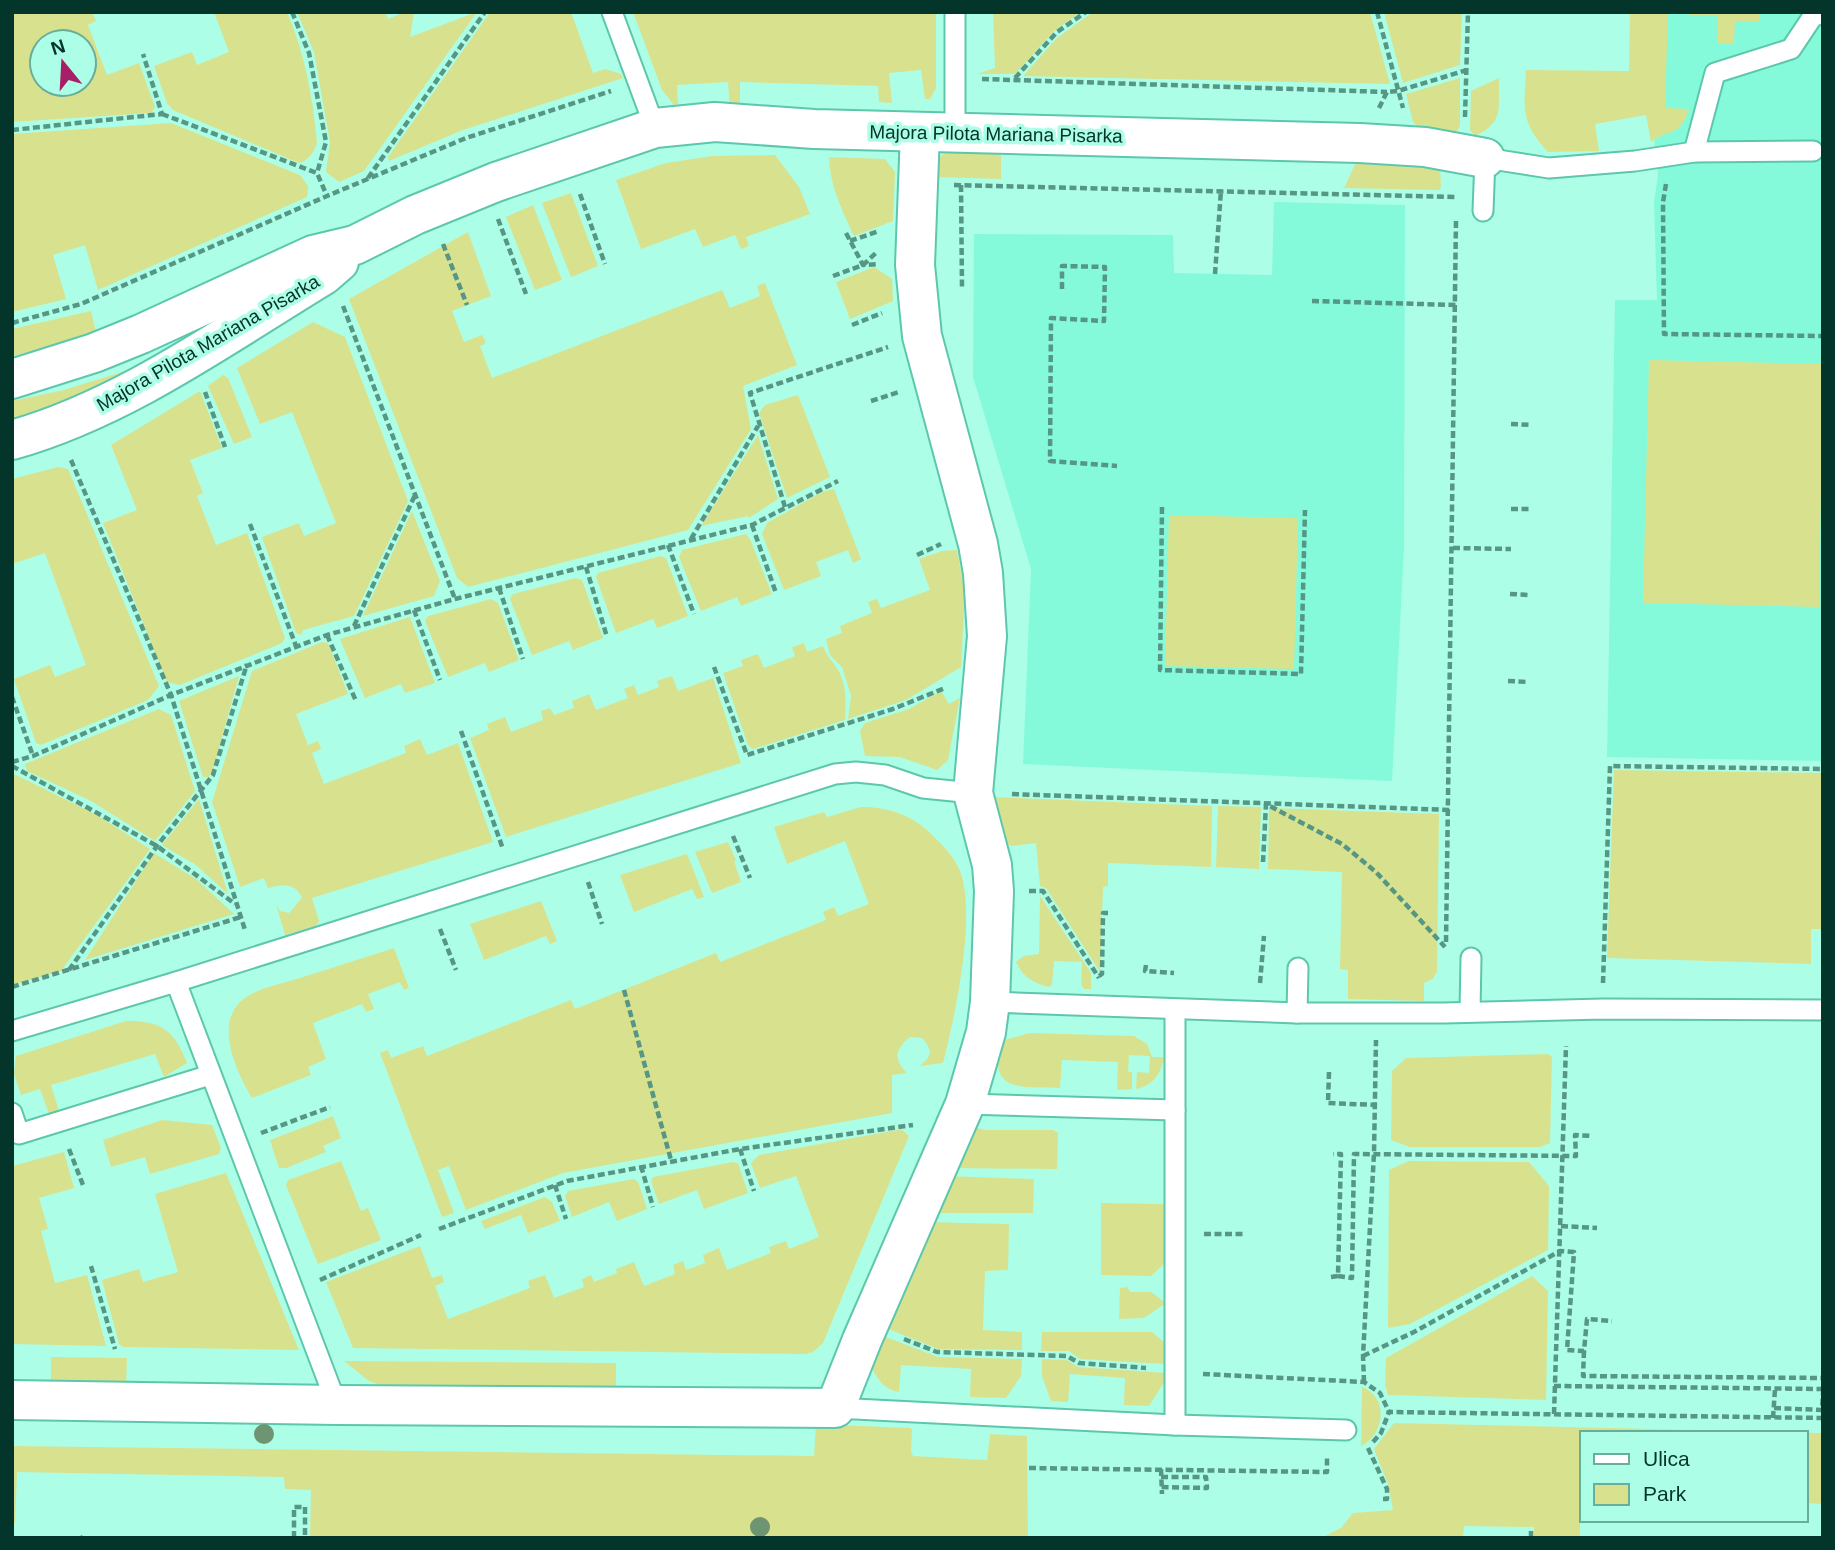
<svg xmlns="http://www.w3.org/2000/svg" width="1835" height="1550" viewBox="0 0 1835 1550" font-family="Arial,sans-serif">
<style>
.built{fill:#84fadb}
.green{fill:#d8e28e;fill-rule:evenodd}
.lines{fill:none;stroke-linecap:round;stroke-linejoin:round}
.service-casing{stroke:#5cc7ac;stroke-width:23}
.minor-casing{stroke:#5cc7ac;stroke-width:42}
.path{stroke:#569685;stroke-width:4.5;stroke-dasharray:7 3.5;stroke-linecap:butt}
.service{stroke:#fff;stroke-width:19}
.minor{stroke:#fff;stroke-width:38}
.tree{fill:#6e9571}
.labels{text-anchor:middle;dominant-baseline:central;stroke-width:7;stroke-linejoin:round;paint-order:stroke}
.street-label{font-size:19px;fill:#04352b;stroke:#adfee6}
</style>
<rect width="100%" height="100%" fill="#adfee6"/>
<g class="built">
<polygon points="1661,12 1823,12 1823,761 1607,757 1615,300 1657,300 1654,202 1658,175 1654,139 1658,138"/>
<polygon points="1274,202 1405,205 1404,547 1392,781 1023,764 1031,569 973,377 974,234 1173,235 1174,273 1272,275"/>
</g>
<g class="green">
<path d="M12 12H92L96 21 88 25 107 75 139 63 155 107 151 113 12 122ZM42 42H84V84H42Z"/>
<path d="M214 12H287C305 54 313 98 317 143 314 152 309 160 299 163L173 110 167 103 154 66 192 52 197 65 229 52Z"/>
<polygon points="297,12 385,12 388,19 405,12 414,12 410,37 477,12 364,171 339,182 326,172 330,142 314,52"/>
<polygon points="490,12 571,12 593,73 605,69 621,74 623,78 463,130 389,161 388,157"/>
<polygon points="633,12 936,12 936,88 930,99 925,99 921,70 889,73 892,103 879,102 878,86 740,82 740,109 730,109 728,82 677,85 678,104 674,105 662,90"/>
<polygon points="993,12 1081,12 1055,30 1015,74 977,74 995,68"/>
<polygon points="1093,12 1370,12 1390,84 1023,76 1057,38"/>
<polygon points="1384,12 1462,12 1460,65 1403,83"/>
<path d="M1630 12H1668L1665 108 1689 109C1679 139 1670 127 1651 142L1646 115 1595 124 1599 151 1548 152C1520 122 1524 108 1526 70L1629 71Z"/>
<polygon points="1689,12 1760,12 1759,21 1735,21 1734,43 1717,44 1717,16 1690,16"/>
<polygon points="1460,78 1460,126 1454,135 1421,131 1413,122 1406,94"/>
<path d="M1499 78C1498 107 1505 122 1475 136L1470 130 1471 91Z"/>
<polygon points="171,123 300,175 308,186 307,197 98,290 85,245 53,255 66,299 12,312 12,134"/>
<polygon points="947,150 1001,151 1001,179 935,177 933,165"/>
<polygon points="775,155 799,187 810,214 746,237 749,246 741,249 735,235 703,247 695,229 641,249 616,180 666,163 712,156"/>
<path d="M829 157 885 159 895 172 893 221 854 236C842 210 830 186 829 157Z"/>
<polygon points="1357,160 1440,168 1441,187 1439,190 1344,188"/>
<polygon points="571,193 598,266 571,277 542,203"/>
<polygon points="533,205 562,280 535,290 506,217"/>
<polygon points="468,232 491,296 452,311 464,342 482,335 486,343 480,346 492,378 722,290 730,308 760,296 757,286 765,283 797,365 743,386 751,429 688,530 468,587 457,578 349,299"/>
<polygon points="874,267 892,279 893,301 850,319 836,282"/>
<polygon points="91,311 97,336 12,356 12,329"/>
<polygon points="313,322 345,337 408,501 354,616 303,630 301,635 296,633 262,537 299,523 304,536 336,523 292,412 260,424 237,368"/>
<polygon points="1649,360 1823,364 1819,607 1643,603"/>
<polygon points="125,371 127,374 80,399 12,421 12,401 64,390"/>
<polygon points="223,375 228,378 252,437 234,444 208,386"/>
<polygon points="200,391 222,448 190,460 203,493 197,496 216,545 247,533 285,638 282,643 180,685 167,682 103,523 137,510 111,445"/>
<polygon points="798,395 830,477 787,498 759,413 765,405"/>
<polygon points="758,435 778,499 749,518 748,516 701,526"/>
<polygon points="58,467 68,469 159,686 148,700 41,745 36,743 14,679 50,665 55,677 86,665 45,553 12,564 12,479"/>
<polygon points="834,489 861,559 853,563 848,550 816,562 821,576 784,590 762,534 767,523 822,492"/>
<polygon points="412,511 440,581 434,596 363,616"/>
<polygon points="1169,515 1298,518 1294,669 1165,666"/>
<polygon points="746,534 750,539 772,594 741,606 737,597 701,611 679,557 682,550"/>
<polygon points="957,550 965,592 961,667 906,700 848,719 851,696 842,667 830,655 826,639 842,633 840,626 872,613 868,602 877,599 881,608 930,590 919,559 942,551"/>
<polygon points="661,556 666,558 688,616 657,628 653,619 616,633 596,577 598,573"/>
<polygon points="576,578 582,580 603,638 573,650 569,641 532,655 510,599 513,594"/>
<polygon points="491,599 498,603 519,660 489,672 485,663 448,677 425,621 428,616"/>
<polygon points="410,617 435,683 405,693 401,684 365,698 340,639"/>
<path d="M322 642 328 643 348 694 296 714 308 745 318 741 321 749 312 753 324 784 406 753 404 746 420 739 427 755 458 743 493 842 312 898 319 921 316 926 285 935 276 904 280 911 289 913 302 898C295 882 283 884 268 888L264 878 240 887 212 802 252 671Z"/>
<path d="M804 643 807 652 823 646C826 656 833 661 838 670 847 685 846 703 845 720L753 749 748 745 723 673 743 666 741 660 758 654 764 668 795 656 792 647Z"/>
<polygon points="239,676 212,773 208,777 203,777 179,701"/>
<polygon points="672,676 678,691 713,678 741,763 506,837 470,738 489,730 487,724 505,717 511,732 543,720 541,711 550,708 554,715 574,708 572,701 589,694 596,710 628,698 624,689 634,685 638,695 659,687 657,681"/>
<polygon points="941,691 949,704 960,698 948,760 937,770 900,757 865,756 860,731 865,723 909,709"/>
<polygon points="159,709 171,715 195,791 155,841 91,801 27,771 25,764"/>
<polygon points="1614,770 1823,773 1823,929 1811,929 1811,964 1607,958"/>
<polygon points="12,773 97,815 150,849 61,971 12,985"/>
<polygon points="992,797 1212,806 1211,867 1108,863 1108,886 1103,887 1100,972 1046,888 1040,886 1036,843 1012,846 1003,843"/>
<polygon points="199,799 228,894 196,865 162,845"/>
<polygon points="1218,806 1261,807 1259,869 1216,867"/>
<path d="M861 807C887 807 911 814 930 833 942 844 953 855 960 871 977 915 955 1016 943 1063L919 1066C932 1058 933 1049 922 1038L910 1037C895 1049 893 1059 907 1073L892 1075V1113L563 1173 466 1210 449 1166 438 1170 454 1213 442 1217 380 1053 388 1050 391 1058 423 1046 427 1056 571 1000 575 1009 716 953 720 962 826 920 823 912 834 907 838 916 869 904 845 841 787 864 774 827 824 812 827 817Z"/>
<polygon points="1269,808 1439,814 1437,971 1433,979 1424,983 1424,1001 1348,999 1348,970 1340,969 1342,872 1268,869"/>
<polygon points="728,842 736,860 734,861 741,882 712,893 695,852"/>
<polygon points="154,853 196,879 234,914 85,960"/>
<polygon points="687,854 704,897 697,899 692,889 634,912 620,875"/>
<path d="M1040 896 1091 973V989H1084L1081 984 1082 962 1054 961 1052 984 1049 987C1033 983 1023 977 1016 962L1024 956 1039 954Z"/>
<polygon points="541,901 557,941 550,944 546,936 484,960 470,924"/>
<path d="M394 948 409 988 404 990 400 982 368 994 374 1009 366 1012 362 1004 313 1023 326 1059 308 1067 311 1075 252 1098C237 1073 215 1027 240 1002 255 988 281 984 300 978 332 968 363 958 394 948Z"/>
<path d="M126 1021C162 1021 174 1030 187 1063L164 1077 155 1054 51 1085 59 1111 49 1114 40 1089 21 1095 14 1074 16 1056Z"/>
<path d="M1030 1033 1134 1036 1147 1044 1152 1057H1164C1161 1074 1154 1085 1136 1089L1137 1072 1149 1073 1150 1056 1129 1055 1128 1072H1132V1089L1117 1090 1118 1062 1062 1060 1060 1088C1022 1087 987 1093 1001 1041Z"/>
<polygon points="1548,1054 1552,1057 1550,1143 1540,1147 1410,1147 1391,1140 1392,1071 1406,1058"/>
<polygon points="333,1116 341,1138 323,1146 326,1152 286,1168 279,1168 270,1140"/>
<polygon points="162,1120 212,1125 221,1148 219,1154 150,1174 145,1157 111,1167 103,1140"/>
<polygon points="975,1127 984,1130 1053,1130 1058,1133 1057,1169 950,1168"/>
<polygon points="897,1130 902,1130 909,1136 823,1343 813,1352 805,1354 353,1348 326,1282 420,1246 432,1278 442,1275 444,1282 435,1286 448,1319 530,1288 528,1281 545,1275 554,1298 584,1287 582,1279 591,1275 594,1282 617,1273 616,1269 634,1262 644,1286 675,1274 673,1265 683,1261 686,1270 705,1263 703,1255 719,1248 727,1270 771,1253 769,1247 786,1241 789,1249 819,1237 796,1176 760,1188 751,1163 759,1155"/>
<polygon points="64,1152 74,1188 39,1198 48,1229 41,1231 55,1283 87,1275 106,1346 12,1344 12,1166"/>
<polygon points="341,1161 361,1211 368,1208 381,1240 318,1264 286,1185 288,1180"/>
<polygon points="1409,1161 1529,1162 1549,1186 1548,1250 1410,1324 1388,1328 1389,1170"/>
<polygon points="733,1162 738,1163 748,1193 704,1209 697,1190 659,1204 651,1181 653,1177"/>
<polygon points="226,1173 299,1350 123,1347 119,1344 102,1280 139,1269 143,1282 178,1272 155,1194"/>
<polygon points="946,1176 1034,1179 1033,1213 930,1213"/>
<polygon points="634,1179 638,1182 647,1209 617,1221 609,1202 572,1217 565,1196 568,1191"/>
<polygon points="545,1197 552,1202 560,1221 528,1233 521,1215 485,1229 481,1221"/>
<polygon points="1101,1203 1165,1204 1165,1263 1151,1276 1101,1275"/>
<polygon points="926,1222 1009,1224 1008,1270 985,1271 983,1330 1022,1332 1022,1350 938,1349 881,1326"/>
<polygon points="1532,1276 1548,1291 1546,1400 1388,1395 1385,1385 1386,1358"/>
<polygon points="1127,1287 1130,1292 1151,1292 1166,1303 1144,1318 1119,1319 1120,1288"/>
<polygon points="1042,1332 1152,1332 1165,1343 1166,1364 1080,1359 1069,1351 1041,1351"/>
<path d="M878 1334 938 1357 1022 1359 1021 1376 1006 1398 970 1397 971 1369 901 1365 899 1392C882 1389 875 1376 869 1361Z"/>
<polygon points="51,1357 127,1358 126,1386 51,1384"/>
<polygon points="1042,1359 1067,1360 1078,1367 1166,1373 1166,1379 1149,1406 1124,1405 1125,1378 1070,1374 1068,1402 1051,1401 1042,1376"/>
<polygon points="344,1361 616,1363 616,1386 613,1390 386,1387 369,1381"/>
<path d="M1362 1387C1389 1397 1385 1434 1361 1446Z"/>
<polygon points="1394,1423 1823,1433 1823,1504 1805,1503 1805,1433 1581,1433 1580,1538 1534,1538 1534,1527 1464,1526 1463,1538 1321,1538 1341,1528 1353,1513 1393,1510 1388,1484 1374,1449"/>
<polygon points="816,1424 910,1428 912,1430 911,1451 913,1456 987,1460 990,1434 1027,1436 1028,1538 310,1538 311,1490 285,1489 284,1477 17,1472 15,1523 12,1523 12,1446 814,1456"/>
</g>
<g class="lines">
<g class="service-casing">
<g id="service">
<polyline points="612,12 655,128"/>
<polyline points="955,12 955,133"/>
<polyline points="1694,152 1715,73 1791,49 1813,16 1823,14"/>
<polyline points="1483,211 1485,158 1549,168 1635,161 1694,152 1813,151"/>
<polyline points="176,982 337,1405"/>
<polyline points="990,1002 1297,1013 1444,1013 1603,1009 1823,1010"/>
<polyline points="1470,1012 1471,958"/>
<polyline points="1297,1013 1298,968"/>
<polyline points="12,1031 176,982 835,774 856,772 885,775 923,788 973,793"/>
<polyline points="965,1104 1175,1110"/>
<polyline points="12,1113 19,1134 210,1075"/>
<polyline points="835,1408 1175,1425 1346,1430"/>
<polyline points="1175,1425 1175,1010"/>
</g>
</g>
<g class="minor-casing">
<g id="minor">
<polyline points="12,379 94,353 141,334 313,255 355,245 415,215 496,182 655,128 715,122 814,129 1360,143 1425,147 1485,158"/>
<path d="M12 440C125 408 225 335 324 275L339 262"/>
<polyline points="12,1400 337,1405 835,1408 862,1340 965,1104 986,1032 990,1002 994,891 992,865 973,793 987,636 983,573 978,544 922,336 915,265 920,132"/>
</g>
</g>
<g class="path">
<polyline points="292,12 309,53 326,142 317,173"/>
<polyline points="1377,12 1403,108"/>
<polyline points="1015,78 1057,32 1086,12"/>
<polyline points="982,79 1387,92"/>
<polyline points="1379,108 1387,92 1398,91 1467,70"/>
<polyline points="162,114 317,173 327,196"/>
<polyline points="1465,117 1468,12"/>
<polyline points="12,130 162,114 143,54"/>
<polyline points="368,178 485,12"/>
<polyline points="1666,184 1663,202 1664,334 1823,336"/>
<polyline points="954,185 1456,197"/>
<polyline points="961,185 962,288"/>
<polyline points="580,194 605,264"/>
<polyline points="498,219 526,294"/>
<polyline points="846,233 863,265 879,264"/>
<polyline points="850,241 879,231"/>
<polyline points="443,244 467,305"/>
<polyline points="1215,274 1221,190"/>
<polyline points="833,276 863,265 878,251"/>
<polyline points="1062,289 1062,266 1105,267 1104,321 1051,318 1050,461 1117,466"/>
<polyline points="1312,301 1456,305"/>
<polyline points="343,306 455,599"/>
<polyline points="12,323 81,304 327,196 466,138 611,91"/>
<polyline points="852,325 882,313"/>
<polyline points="205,392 225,447"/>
<polyline points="871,401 899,392"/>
<polyline points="1511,424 1532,425"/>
<polyline points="71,460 171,695 245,930"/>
<polyline points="785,507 750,393 888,347"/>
<polyline points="1162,507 1160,670 1301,674 1305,510"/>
<polyline points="1511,509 1531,509"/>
<polyline points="250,524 296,646"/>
<polyline points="752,525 776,593"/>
<polyline points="691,539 758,426"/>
<polyline points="668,545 694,614"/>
<polyline points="1453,548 1511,549"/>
<polyline points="917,555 941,544"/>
<polyline points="586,567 607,637"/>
<polyline points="499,588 523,659"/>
<polyline points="1510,594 1529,595"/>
<polyline points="414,610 440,680"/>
<polyline points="354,626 415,495"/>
<polyline points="327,635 356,701"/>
<polyline points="714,667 747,755 893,709 945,688"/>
<polyline points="1508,681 1528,682"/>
<polyline points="12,697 33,756"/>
<polyline points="461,731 503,849"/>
<polyline points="12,762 33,756 171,695 327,635 455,599 752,525 838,481"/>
<polyline points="12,766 157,846 235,904"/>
<polyline points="1012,794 1449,810"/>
<polyline points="733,836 750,878"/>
<polyline points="1263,862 1266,804 1342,844 1376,872 1445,947"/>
<polyline points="588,882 602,924"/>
<polyline points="1029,891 1043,891 1099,978"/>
<polyline points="440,929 456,970"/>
<polyline points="1446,942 1456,220"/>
<polyline points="1146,965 1145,971 1174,973"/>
<polyline points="69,970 157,846 213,775 247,664"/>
<polyline points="1099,976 1102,974 1103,913 1108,913"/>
<polyline points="1260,983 1264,936"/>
<polyline points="1603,983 1610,766 1823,769"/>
<polyline points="12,987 241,917"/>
<polyline points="624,990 671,1160"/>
<polyline points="1329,1072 1328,1103 1376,1105"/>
<polyline points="261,1133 330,1107"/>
<polyline points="69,1149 83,1185"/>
<polyline points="740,1149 754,1191"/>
<polyline points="641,1166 653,1207"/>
<polyline points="555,1185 566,1219"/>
<polyline points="1561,1226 1597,1228"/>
<polyline points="439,1229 567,1181 740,1149 913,1125"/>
<polyline points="1204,1234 1246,1234"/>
<polyline points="91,1266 115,1349"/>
<polyline points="1338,1276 1352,1278 1354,1154 1576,1156 1575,1135 1592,1136"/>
<polyline points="1331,1277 1338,1276 1341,1154 1333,1154"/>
<polyline points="320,1280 421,1235"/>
<polyline points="904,1339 937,1352 1067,1356 1079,1363 1146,1368"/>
<polyline points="1584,1351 1583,1376 1823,1378"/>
<polyline points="1363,1356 1414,1332 1560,1251 1574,1252 1567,1350 1584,1351 1587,1319 1612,1321"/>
<polyline points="1203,1374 1364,1382 1380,1393 1389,1412"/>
<polyline points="1364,1382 1363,1356 1374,1153 1376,1040"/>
<polyline points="1554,1386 1823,1389"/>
<polyline points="1774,1408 1822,1410 1823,1393"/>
<polyline points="1554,1414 1566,1046"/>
<polyline points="1773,1418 1775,1389"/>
<polyline points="1373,1442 1381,1433 1389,1412 1823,1418"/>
<polyline points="1368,1448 1387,1489 1387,1499 1383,1499"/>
<polyline points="1029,1468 1327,1472 1327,1455"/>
<polyline points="1161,1469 1162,1494"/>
<polyline points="1161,1477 1206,1477 1207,1488 1161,1487"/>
<polyline points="80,1536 81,1538"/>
<polyline points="294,1538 294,1507 305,1507 305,1538"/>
<polyline points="1531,1538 1531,1529"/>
</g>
<use href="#service" class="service"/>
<use href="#minor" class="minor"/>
</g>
<g class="tree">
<circle cx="264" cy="1434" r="10"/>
<circle cx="760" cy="1527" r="10"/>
</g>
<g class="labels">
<g class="street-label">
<text transform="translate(996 134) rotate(1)">Majora Pilota Mariana Pisarka</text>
<text transform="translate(208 343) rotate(-30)">Majora Pilota Mariana Pisarka</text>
</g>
</g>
<rect width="1835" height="1550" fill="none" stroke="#04352b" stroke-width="28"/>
<rect x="1580" y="1431" width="228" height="91" fill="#adfee6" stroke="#69ae9b" stroke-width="2"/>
<rect x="1594" y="1454" width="35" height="10" fill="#ffffff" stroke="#69ae9b" stroke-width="2"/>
<text x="1643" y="1466" font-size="21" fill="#04352b">Ulica</text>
<rect x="1594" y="1484" width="35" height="21" fill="#d8e28e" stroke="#69ae9b" stroke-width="2"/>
<text x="1643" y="1501" font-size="21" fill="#04352b">Park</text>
<g transform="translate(63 63) rotate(342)"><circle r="33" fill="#adfee6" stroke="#69ae9b" stroke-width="2"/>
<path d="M0-5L12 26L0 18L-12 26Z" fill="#a71f67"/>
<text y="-10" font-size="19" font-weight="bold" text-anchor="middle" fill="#04352b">N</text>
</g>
</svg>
